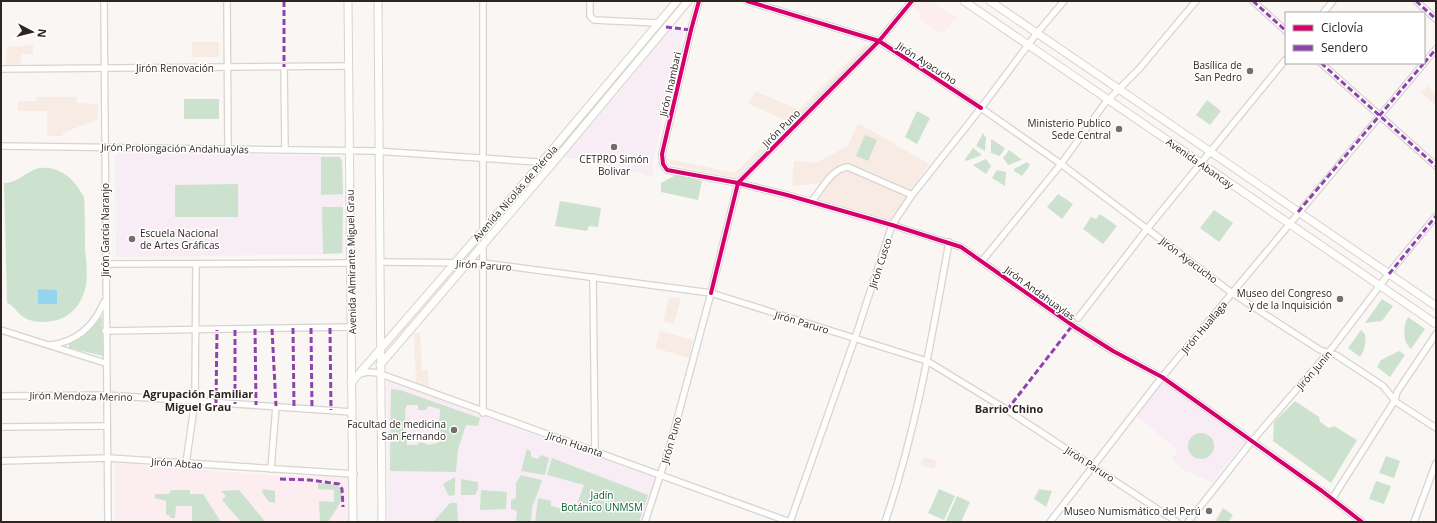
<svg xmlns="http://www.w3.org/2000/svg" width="1437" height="523" viewBox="0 0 1437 523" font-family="'Open Sans',sans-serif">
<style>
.built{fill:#f7ebe4}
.education{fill:#f9edf5}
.medical{fill:#fcedf1}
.green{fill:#cce2cf;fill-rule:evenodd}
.water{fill:#95d4f0}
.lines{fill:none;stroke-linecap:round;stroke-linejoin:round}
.minor-casing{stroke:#d8d3d0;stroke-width:8}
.major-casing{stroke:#d8d3d0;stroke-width:9}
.minor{stroke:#fefefd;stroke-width:5.5}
.major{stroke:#fefefd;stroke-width:7}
.quiet{stroke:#8e44ad;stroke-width:3;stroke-dasharray:6 3;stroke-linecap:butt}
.cycleway-casing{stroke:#fff;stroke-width:6}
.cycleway{stroke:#d6006c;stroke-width:4}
.poi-dot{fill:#756e6a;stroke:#fff;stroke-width:1.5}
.labels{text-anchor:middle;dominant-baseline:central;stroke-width:3;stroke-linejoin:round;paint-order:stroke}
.street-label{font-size:10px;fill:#2d2520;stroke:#fff}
.poi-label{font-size:10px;fill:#2d2520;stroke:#fff;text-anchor:end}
.park-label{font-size:10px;fill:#075e2e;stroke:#fff}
.neighbourhood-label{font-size:11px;font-weight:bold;fill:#2d2520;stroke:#fff}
</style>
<rect width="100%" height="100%" fill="#faf6f4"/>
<g class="built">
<rect x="192" y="42" width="27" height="15"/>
<polygon points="866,44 868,48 736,178 671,165 668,159 735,173 787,121 749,104 755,91 799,110"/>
<polygon points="33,45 33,54 22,54 20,64 6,65 7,47"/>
<polygon points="1427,86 1436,94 1436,105 1421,93"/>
<polygon points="36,97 76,97 77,103 98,104 98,119 63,133 63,136 47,136 47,111 18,111 18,101 36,101"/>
<polygon points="858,123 929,164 890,221 811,200 823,183 792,186 794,161 815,163 848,146"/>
<polygon points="681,297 674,324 663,321 669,298"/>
<polygon points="660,331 693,340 689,358 655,348"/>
<polygon points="414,333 420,333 422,370 428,370 429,388 416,384"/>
<polygon points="924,457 937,461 934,469 921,465"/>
</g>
<g class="education">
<polygon points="670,29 684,31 651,170 654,170 652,177 646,177 645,174 563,157 617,95"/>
<polygon points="117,152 340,156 343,160 344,254 118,257 116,255 115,155 117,155"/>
<polygon points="387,381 656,478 641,522 388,522"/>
<polygon points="1162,382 1245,442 1212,482 1183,470 1172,459 1178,450 1136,415"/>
</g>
<g class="medical">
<polygon points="918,1 930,1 957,17 943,34 919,19 922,13 913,6"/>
<polygon points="115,463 280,476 349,476 349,522 115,522"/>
</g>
<g class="green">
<rect x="184" y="99" width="35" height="20"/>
<polygon points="1207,100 1221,111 1210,125 1196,115"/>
<polygon points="917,111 930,118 917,144 905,137"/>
<polygon points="983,133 986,138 985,151 976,146"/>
<polygon points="865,135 877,140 868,161 856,156"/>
<polygon points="991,139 1005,148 1000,156 991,153"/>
<polygon points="973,148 982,155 966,161 965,159"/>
<polygon points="1009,150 1021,159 1021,160 1008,165 1003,158"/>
<polygon points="321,157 339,157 342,161 343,194 321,195"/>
<polygon points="986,159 991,166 986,174 973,165"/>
<polygon points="1027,162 1030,165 1022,176 1014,171 1014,169"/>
<path d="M39 168C61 166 74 179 84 197 85 214 85 231 85 249 86 260 88 274 86 285 81 312 60 326 33 321 18 318 17 307 7 303L4 183C20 182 23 173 39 168Z"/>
<polygon points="997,170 1006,172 1005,186 992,178"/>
<polygon points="676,175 702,181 698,200 661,192 661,183"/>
<polygon points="238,184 238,217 175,217 175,185"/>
<polygon points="1058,194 1073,204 1062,219 1047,207"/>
<polygon points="560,201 601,208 598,227 589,226 587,231 555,226"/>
<polygon points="322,207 343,207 342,253 323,254"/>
<polygon points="1214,210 1233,223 1219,242 1200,228"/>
<polygon points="1100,214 1117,226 1103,244 1083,229 1091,217 1096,219"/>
<polygon points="1382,299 1393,306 1382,321 1365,323"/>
<polygon points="102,316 103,356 69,348 69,344 93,327"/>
<path d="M1408 317 1425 329 1411 349C1402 341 1403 326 1408 317Z"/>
<path d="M1361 330 1365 334C1366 344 1365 349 1360 357L1348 348Z"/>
<polygon points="1399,351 1405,355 1390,377 1377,367 1381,360"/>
<path d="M391 389 400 390 480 418 478 426 466 425 458 449 456 472 390 471ZM407 405H418V410H426L428 406 440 409 438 443 429 445 420 442 417 445H407L405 410Z"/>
<polygon points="1295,401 1319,417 1320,422 1329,428 1334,426 1357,440 1331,483 1273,441 1274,422"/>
<circle cx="1201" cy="446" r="13"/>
<polygon points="527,449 531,451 531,457 538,459 541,455 549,458 545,475 521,471"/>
<polygon points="1386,456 1400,461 1394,478 1379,473"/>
<polygon points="552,458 648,495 639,522 535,522 538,498 551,501 551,506 574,512 584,485 547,475"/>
<polygon points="521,475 542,480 532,508 531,522 516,522 517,511 511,509 511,500 516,498 516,483"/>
<polygon points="455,477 455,495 449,496 443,484"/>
<polygon points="461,479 478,482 478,489 475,495 461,495"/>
<polygon points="1376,481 1391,486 1384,504 1369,499"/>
<path d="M318 483 337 485C350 497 333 512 328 522H320L319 501 334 502V490L318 489Z"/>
<polygon points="263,489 275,491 275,503 269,502 262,492"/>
<polygon points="939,489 955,496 944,520 928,513"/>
<polygon points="1039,489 1052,491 1046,507 1034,499"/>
<polygon points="171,490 190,490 190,494 203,494 221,522 192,522 192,506 176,506 175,518 170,518 169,515 166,515 166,501 155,498 155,494 169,494"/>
<polygon points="239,490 264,520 264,522 241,522 222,500 226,496 221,491"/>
<polygon points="481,490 507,492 506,509 480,510"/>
<polygon points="957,496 970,502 961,522 946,521"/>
<polygon points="450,503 457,503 458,522 433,522"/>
<polygon points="1223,508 1233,515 1228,522 1219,522 1216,520"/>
</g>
<polygon class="water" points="38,289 57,290 57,304 38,304"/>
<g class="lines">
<g class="minor-casing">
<g id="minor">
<polyline points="104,1 108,522"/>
<polyline points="227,1 228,149"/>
<polyline points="483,1 483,230"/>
<polyline points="590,1 590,16 594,20 658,23"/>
<polyline points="699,1 691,30 662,154 663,164 667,170 738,183 787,195 892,225 961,247 1075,327 1113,351 1162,377 1322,491 1362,522"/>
<polyline points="747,1 879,41 981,108 1061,164 1232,293 1320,350 1336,355 1383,386 1396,402 1436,428"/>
<polyline points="1253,1 1286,31"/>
<polyline points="1416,1 1436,19"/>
<polyline points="1323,13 1333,1"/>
<polyline points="1321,63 1436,166"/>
<polyline points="1424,63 1436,49"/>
<polyline points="284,67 285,150"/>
<polyline points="1,69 349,66"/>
<polyline points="1,146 375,151 553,163"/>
<path d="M811 202C821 190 832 168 848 167L912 195"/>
<polyline points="982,261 1061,164 1105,103 1139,69 1196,1"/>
<polyline points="381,262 483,263 711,293 927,361 1004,408 1177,522"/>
<polyline points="105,264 350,263"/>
<polyline points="593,277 595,451"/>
<polyline points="1078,318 1147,229 1286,59"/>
<polyline points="1,330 105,363"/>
<polyline points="105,331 351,327"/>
<path d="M50 345C77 342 94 326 104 302"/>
<polyline points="359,374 368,372 378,373 790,522"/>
<polyline points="1,396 106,395 352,412"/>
<polyline points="483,413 483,244"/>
<polyline points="1,427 107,426"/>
<polyline points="1,461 108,458 354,474"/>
<polyline points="186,463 195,401 196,264"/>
<polyline points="271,469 276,406"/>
<polyline points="1332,499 1395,400 1397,392 1436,334"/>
<polyline points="645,522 671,442 711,293 738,183 879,41 912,1"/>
<polyline points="790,522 855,338 892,225 912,195 981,108 1037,33 1064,1"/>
<path d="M885 522C916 432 932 336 949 242"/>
<polyline points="1050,522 1162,377 1424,63"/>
<polyline points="1188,522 1252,441 1333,347 1394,267 1436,216"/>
<polyline points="1414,522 1436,463"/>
</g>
</g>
<g class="major-casing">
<g id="major">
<polyline points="348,1 353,522"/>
<polyline points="378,1 382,522"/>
<polyline points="964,1 1436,324"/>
<polyline points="990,1 1436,306"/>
<polyline points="380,365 553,163 688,1"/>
<polyline points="351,383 542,162 677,1"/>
</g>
</g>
<use href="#minor" class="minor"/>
<use href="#major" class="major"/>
<g class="quiet">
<polyline points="284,1 284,67"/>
<polyline points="1253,1 1286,31"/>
<polyline points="1416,1 1436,19"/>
<polyline points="666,27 691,30"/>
<polyline points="1321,63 1436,166"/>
<polyline points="1424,63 1436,49"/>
<polyline points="1298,212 1424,63"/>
<polyline points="1389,274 1436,216"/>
<polyline points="293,328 294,408"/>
<polyline points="311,328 312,409"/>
<polyline points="330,328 331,410"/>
<polyline points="255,329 256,405"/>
<polyline points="272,329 276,406"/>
<polyline points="235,330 235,404"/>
<polyline points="216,403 217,330"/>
<polyline points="1007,410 1072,326"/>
<polyline points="280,479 310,480 339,484 342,489 343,507"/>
</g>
<g class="cycleway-casing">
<g id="cycleway">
<polyline points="699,1 691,30 662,154 663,164 667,170 738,183 787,195 892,225 961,247 1075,327 1113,351 1162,377 1322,491 1362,522"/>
<polyline points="747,1 879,41 981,108"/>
<polyline points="711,293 738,183 879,41 912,1"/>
</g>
</g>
<use href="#cycleway" class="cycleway"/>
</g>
<g class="poi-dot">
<circle cx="1250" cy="71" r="4"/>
<circle cx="1119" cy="129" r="4"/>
<circle cx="614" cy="147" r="4"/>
<circle cx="132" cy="239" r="4"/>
<circle cx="1340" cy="299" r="4"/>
<circle cx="454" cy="430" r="4"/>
<circle cx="1209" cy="511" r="4"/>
</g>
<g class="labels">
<g class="street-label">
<text transform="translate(927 63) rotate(33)">Jirón Ayacucho</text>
<text x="175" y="68">Jirón Renovación</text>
<text transform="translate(670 84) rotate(-77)">Jirón Inambari</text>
<text transform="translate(781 128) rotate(-45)">Jirón Puno</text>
<text transform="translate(175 148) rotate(1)">Jirón Prolongación Andahuaylas</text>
<text transform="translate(1200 163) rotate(35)">Avenida Abancay</text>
<text transform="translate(515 193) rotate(-49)">Avenida Nicolás de Piérola</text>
<text transform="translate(105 230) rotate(-90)">Jirón García Naranjo</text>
<text transform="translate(1189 260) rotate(37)">Jirón Ayacucho</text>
<text transform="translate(351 262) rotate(-91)">Avenida Almirante Miguel Grau</text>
<text transform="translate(880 263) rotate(-72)">Jirón Cusco</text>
<text transform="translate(484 265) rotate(4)">Jirón Paruro</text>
<text transform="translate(1040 293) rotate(36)">Jirón Andahuaylas</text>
<text transform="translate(802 322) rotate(17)">Jirón Paruro</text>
<text transform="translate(1204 327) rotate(-50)">Jirón Huallaga</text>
<text transform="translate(1314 370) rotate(-49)">Jirón Junín</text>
<text transform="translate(81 396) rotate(1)">Jirón Mendoza Merino</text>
<text transform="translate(671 440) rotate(-74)">Jirón Puno</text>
<text transform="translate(575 444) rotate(19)">Jirón Huanta</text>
<text transform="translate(177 463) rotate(4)">Jirón Abtao</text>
<text transform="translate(1090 464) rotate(33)">Jirón Paruro</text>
</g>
<g class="poi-label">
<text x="1242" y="65">Basílica de<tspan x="1242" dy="12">San Pedro</tspan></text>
<text x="1111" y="123">Ministerio Publico<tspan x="1111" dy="12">Sede Central</tspan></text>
<text x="614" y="159" text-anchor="middle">CETPRO Simón<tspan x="614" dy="12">Bolivar</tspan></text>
<text x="140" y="233" text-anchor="start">Escuela Nacional<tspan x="140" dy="12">de Artes Gráficas</tspan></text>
<text x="1332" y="293">Museo del Congreso<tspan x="1332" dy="12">y de la Inquisición</tspan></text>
<text x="446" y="424">Facultad de medicina<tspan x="446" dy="12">San Fernando</tspan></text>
<text x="1201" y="511">Museo Numismático del Perú</text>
</g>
<g class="park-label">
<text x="602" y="495">Jadín<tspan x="602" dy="12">Botánico UNMSM</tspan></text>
</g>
<g class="neighbourhood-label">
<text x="198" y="393">Agrupación Familiar<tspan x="198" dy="13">Miguel Grau</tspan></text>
<text x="1009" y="408">Barrio Chino</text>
</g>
</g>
<rect width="1437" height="523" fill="none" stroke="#2d2520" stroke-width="4"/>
<rect x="1285" y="12" width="140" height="52" fill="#ffffff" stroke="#aba8a6"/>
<rect x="1293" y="25" width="20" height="6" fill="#d6006c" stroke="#aba8a6"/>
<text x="1321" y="32" font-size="12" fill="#2d2520">Ciclovía</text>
<rect x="1293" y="45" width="20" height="6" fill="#8e44ad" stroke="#aba8a6"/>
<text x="1321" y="52" font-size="12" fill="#2d2520">Sendero</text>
<g transform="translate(32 32) rotate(97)" stroke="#ffffff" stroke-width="3" paint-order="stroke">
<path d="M0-3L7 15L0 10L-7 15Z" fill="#2d2520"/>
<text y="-6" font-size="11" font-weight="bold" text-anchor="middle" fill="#2d2520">N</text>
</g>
</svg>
